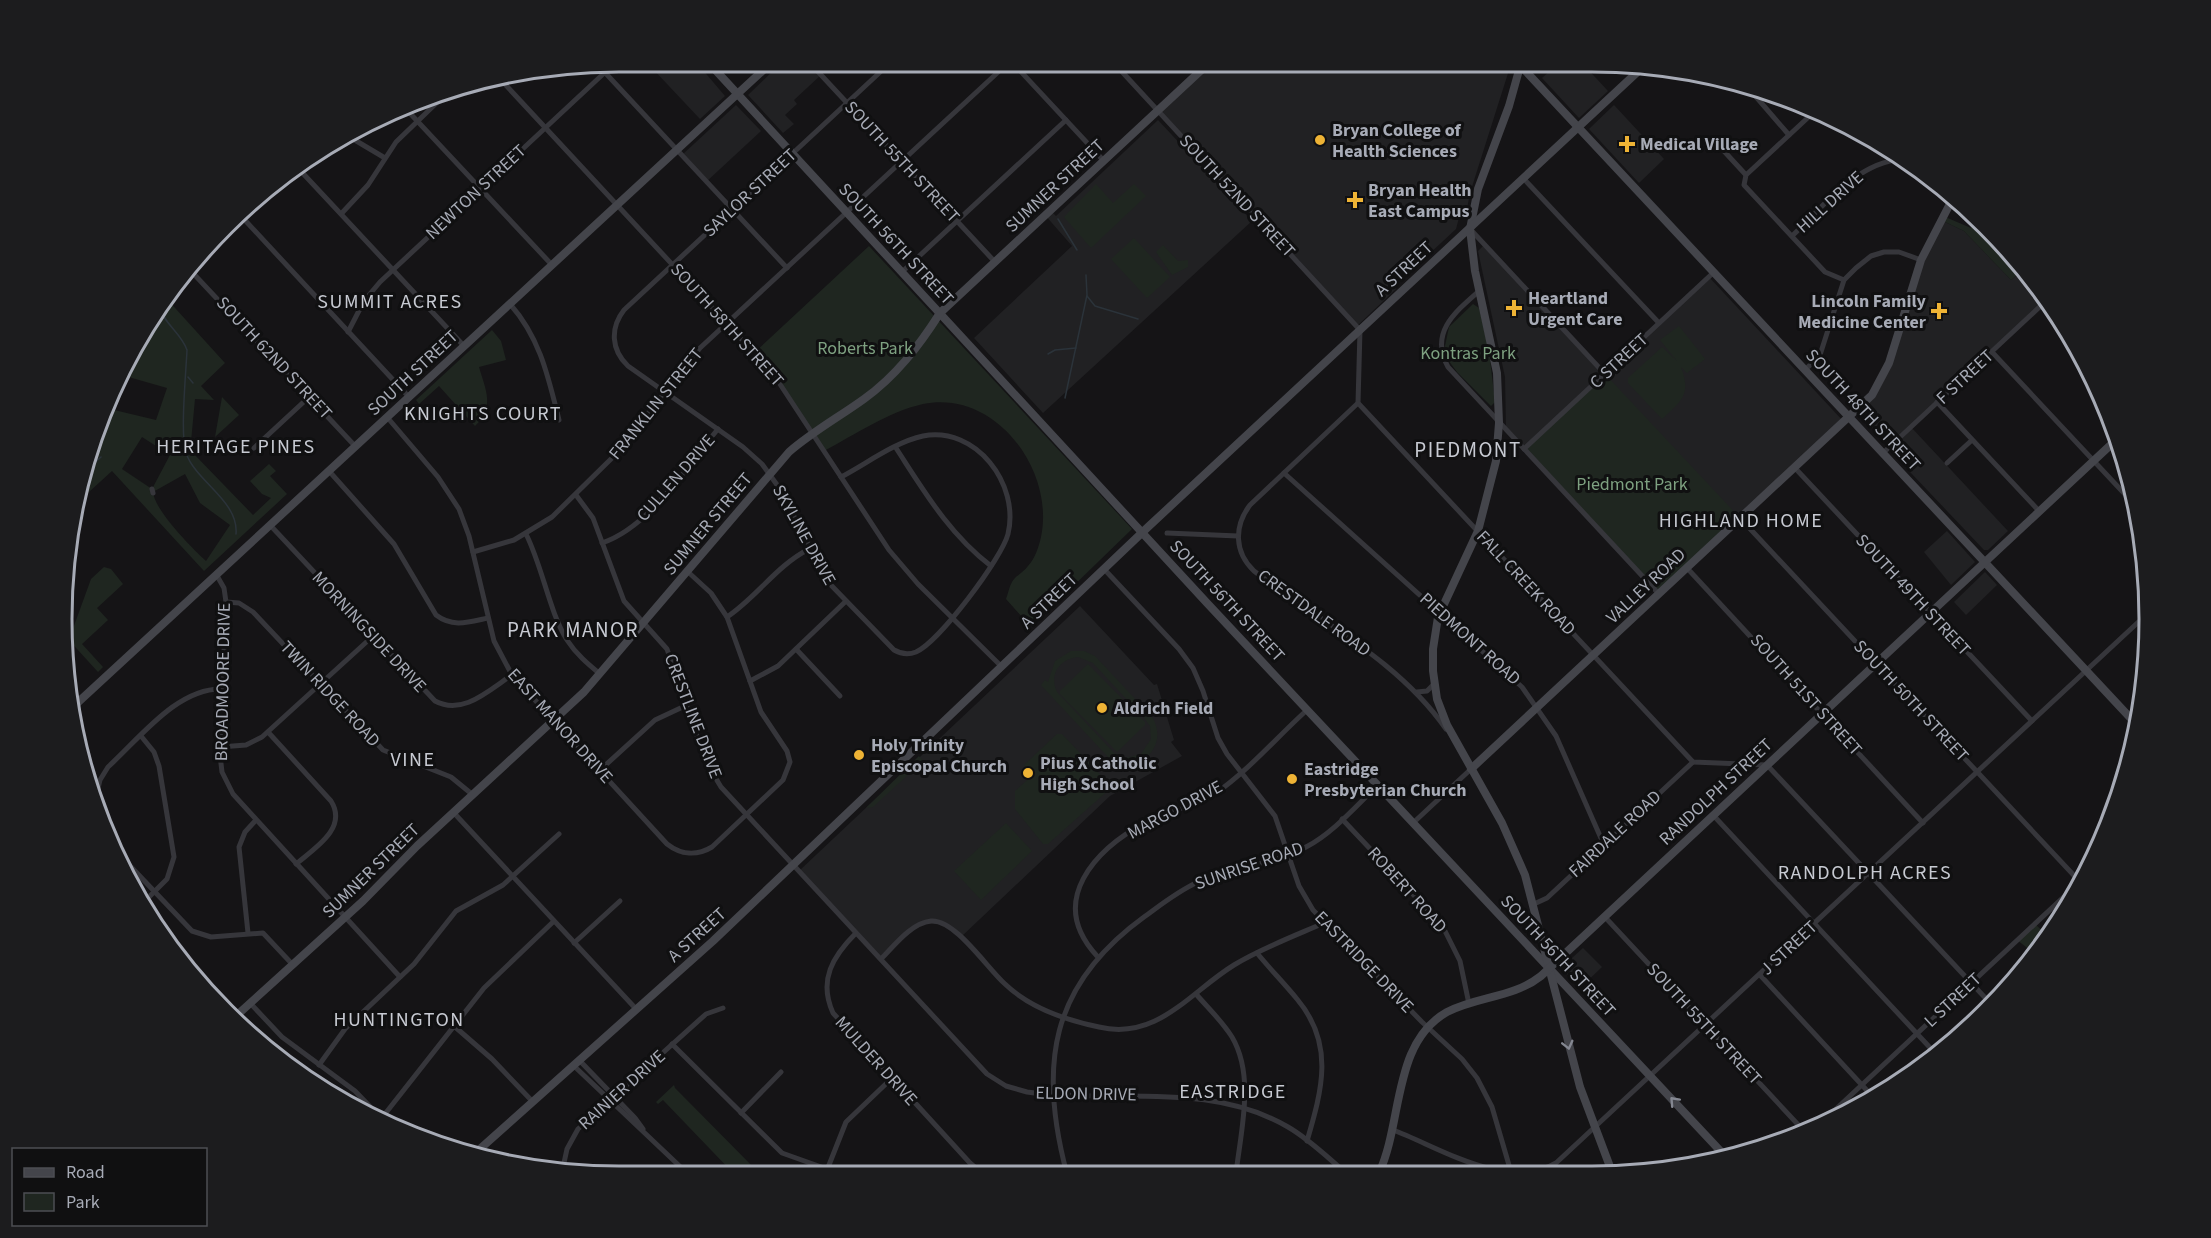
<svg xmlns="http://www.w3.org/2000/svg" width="2211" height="1238" viewBox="0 0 2211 1238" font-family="'Source Sans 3',sans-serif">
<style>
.built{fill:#212123}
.green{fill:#1f2620;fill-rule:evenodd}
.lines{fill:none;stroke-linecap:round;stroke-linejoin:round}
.stream{stroke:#2b333a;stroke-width:1.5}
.street{stroke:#36363b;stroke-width:5}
.secondary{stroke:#44454b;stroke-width:8}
.oneway{stroke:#848791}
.poi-dot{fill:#eeb335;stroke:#101011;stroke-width:2}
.labels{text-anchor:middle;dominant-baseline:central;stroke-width:6;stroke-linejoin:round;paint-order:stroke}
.poi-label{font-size:18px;font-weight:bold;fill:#a7abb6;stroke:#101011;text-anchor:start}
.street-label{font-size:18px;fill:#a7abb6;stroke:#101011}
.park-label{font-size:18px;fill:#7ea181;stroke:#101011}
.neighbourhood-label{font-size:20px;letter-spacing:1.5px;fill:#c7cad2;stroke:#101011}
.quarter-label{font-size:21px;letter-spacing:1.5px;fill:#c7cad2;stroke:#101011}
.rim{fill:none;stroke:#a7abb6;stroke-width:3}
</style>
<rect width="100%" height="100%" fill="#151416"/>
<g class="built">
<polygon points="659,62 696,62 725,96 700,119 652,68"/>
<polygon points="782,62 835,62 794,100 797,104 785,115 794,124 783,133 748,95"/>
<polygon points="1210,62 1506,63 1510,67 1470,193 1465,219 1460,214 1456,229 1398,283 1396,289 1357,326 1158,111"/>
<polygon points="1559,63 1582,63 1608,91 1579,118 1542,78"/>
<polygon points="736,105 761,131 706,182 682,155"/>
<polygon points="1614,105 1664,159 1639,183 1589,129"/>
<polygon points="1158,120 1252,221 1043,413 974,338 1072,246 1045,215 1051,211 1056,216"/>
<polygon points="1941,220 1964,231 2011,280 2020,273 2046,301 1911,427 2008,531 1988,550 1984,550 1893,454 1892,446 1890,447 1856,411 1879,385 1910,295"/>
<polygon points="1484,245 1605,374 1709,277 1844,422 1740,518 1524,449 1506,429 1505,377 1478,251"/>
<polygon points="1947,531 1975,562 1951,585 1924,552"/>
<polygon points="1985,572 1997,585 1966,615 1954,602"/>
<polygon points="1080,606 1154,685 1157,684 1174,740 1171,742 1182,756 1110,796 961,937 944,923 920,924 881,959 799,871"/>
<polygon points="1583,948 1602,967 1580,988 1561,968"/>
</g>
<g class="green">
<polygon points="1096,184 1113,203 1134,184 1146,196 1091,248 1064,217"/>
<polygon points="1943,216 1971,228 1976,218 2024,269 2011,280 1964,231 1941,220"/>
<polygon points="1134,238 1170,277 1147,298 1111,259"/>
<polygon points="1163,245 1178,261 1188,260 1188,267 1172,275 1156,252"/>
<path d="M869 246 1132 529 1031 627 1006 599C1008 594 1009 587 1012 582 1015 576 1024 572 1028 566 1035 559 1039 546 1041 537 1055 471 996 389 923 404 888 412 856 434 824 451L783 387 754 353Z"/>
<path d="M166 298 225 363 201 386 214 400 195 399 191 442 201 443 192 452 253 515 271 498 262 494 250 481 269 464 276 471 270 476 287 494 204 571 112 471 78 502 80 475 110 409 156 420 167 388 125 376 155 310ZM142 437 170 455 152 489 122 469ZM185 474 200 503 230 525 206 561C191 547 155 511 153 492Z"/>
<polygon points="1473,304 1479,308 1489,351 1495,402 1491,406 1457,372 1446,357 1445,346 1449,327"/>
<path d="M1679 326 1705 359 1687 373 1681 367C1691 394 1683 400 1662 419L1628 383V378L1662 347 1677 361 1660 340Z"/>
<path d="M492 330 501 341 506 360 479 367C486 391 495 407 475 426L439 386 419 404 416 400Z"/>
<polygon points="1605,374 1740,518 1659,594 1524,449"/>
<polygon points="222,397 239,415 215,437"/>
<polygon points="104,567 111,569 123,584 97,608 108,620 82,644 103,667 98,672 67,638 64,639 65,634 71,634 91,579"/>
<path d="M1071 651H1084L1095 656 1152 717C1166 739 1151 764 1125 764L1126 766 1121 771 1041 685 1045 680 1048 682 1055 661ZM1078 657 1093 663 1144 718 1150 726 1151 739 1141 754 1126 758 1114 753 1057 692C1049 675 1059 659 1078 657Z"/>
<polygon points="1088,664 1145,722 1145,725 1117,752 1060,694 1060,691"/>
<polygon points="1057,734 1062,734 1112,787 1048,844 1043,844 1015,809 1015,791 1033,775 1024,765"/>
<polygon points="919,756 923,761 873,807 866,808"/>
<polygon points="1006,823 1032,851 981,900 954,871"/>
<polygon points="2035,924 2048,936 2035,954 2017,940"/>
<polygon points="674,1085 675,1088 761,1175 735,1175 663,1100 658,1104 656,1102"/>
</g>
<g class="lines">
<g class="stream">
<polyline points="1058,219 1077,250"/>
<polyline points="1087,296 1095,306 1138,319"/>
<path d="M159 306C164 324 181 333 187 350 186 373 180 434 186 453 196 482 239 501 236 534"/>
<polyline points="1048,354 1055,350 1076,348"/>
<polyline points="188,377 193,383"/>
<polyline points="1065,398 1087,295 1086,275"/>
<polyline points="80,483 91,466 101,457"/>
</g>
<g class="street">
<polyline points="809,62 995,262"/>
<polyline points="1012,62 1104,161"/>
<polyline points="1113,62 1360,330 1358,403 1693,762 1767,765 1991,1004"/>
<polyline points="598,65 787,268"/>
<polyline points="502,81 772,372 889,550 918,584 1002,667"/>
<polyline points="1745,84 1789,135"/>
<polyline points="406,109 552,265"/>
<polyline points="1814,112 1746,175 1744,185 1825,272 1844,280"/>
<polyline points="353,139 385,158"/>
<polyline points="1723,150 1746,175"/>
<polyline points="297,167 464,346"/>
<polyline points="1523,178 1659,323"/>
<polyline points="341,214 368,185 396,142 451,89"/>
<polyline points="242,217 409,397"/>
<polyline points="1471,230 1605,374"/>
<path d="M1792 236C1824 206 1856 163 1902 159"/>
<polyline points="191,271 355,446"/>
<polyline points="902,272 1066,120"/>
<path d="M1479 291C1455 312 1429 333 1448 367L1659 594"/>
<path d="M510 304C540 338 548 376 559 420"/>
<polyline points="348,332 364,301 380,282 616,62"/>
<polyline points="1992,352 2135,505"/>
<polyline points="1805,370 1820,355 1844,280 1856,268 1871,256 1884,252 1899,252 1921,260"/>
<polyline points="1937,402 2039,511"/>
<path d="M1358 403 1250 505C1234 526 1234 552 1254 571 1319 621 1398 660 1446 729"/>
<path d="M387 417 438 477 459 509 469 536 494 641 512 675 667 844C681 855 697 856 712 847L783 780 790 762 787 751 761 712 727 617 711 593 687 571"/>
<polyline points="254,448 309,397"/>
<path d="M896 448C924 491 949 534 991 566"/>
<polyline points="1524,449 1714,272"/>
<polyline points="1883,453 2047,300"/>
<polyline points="1947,463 1972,440"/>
<polyline points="1795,468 2032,721"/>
<path d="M329 471 394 544 436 615C453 628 469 622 488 618"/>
<polyline points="1284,473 1522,687 1556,736 1604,845"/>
<path d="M841 477C866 464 895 442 923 436 976 426 1020 484 1008 534 1002 558 939 642 916 652 908 655 901 654 894 650L827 581 780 489 762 464 743 447 628 366C611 350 610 328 624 310L891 62"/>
<polyline points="152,489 153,493"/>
<path d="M576 495 593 518 624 601 667 649 706 762 721 787 987 1074 1006 1086 1027 1092C1113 1104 1208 1080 1288 1127 1309 1139 1327 1157 1346 1173"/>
<polyline points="1740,518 2081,883"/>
<path d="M270 525 435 701C463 716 489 690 512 675"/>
<polyline points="1167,533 1238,536"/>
<path d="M526 534C543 568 549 611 567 640 576 654 588 664 600 674"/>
<path d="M602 543C650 527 686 467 718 429"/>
<polyline points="473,552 514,540 552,517 613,457 700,348 1009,62"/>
<polyline points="1687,568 1923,823"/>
<polyline points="1104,569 1179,649 1193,668 1203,691 1218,738 1227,754 1275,816 1299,886 1313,910 1422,1022 1462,1059 1477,1078 1492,1107 1511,1172"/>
<polyline points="216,574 224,588 226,602 220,755 222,772 233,794 400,977"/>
<polyline points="226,602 239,603 253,612 383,750 451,777 473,795"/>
<path d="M727 617C757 597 776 566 809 549"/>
<polyline points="796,649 840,696"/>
<polyline points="750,681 778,666 845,602"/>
<polyline points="1417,692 1427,691 1435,683"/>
<path d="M268 732 331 801C348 828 315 848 296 864"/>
<polyline points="141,736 154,752 159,766 174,857 167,879 146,900"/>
<polyline points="220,747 246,745 262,737 373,636"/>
<polyline points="599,771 655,720 687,705"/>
<path d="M96 797 100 780 108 767C140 738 177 688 222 689"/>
<polyline points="454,813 637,1010"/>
<polyline points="1713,815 1935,1053"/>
<polyline points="1342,819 1442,925 1460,961 1469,1004"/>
<polyline points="1413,823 1471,769"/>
<polyline points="116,851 192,931 211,937 263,933 293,965"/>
<polyline points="1534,904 1547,898 1693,762"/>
<polyline points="1604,916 1804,1131"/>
<polyline points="248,933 239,847 245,832 256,820"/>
<path d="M856 933C833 956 818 980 833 1013L970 1163 983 1174"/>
<polyline points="574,943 620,901"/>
<path d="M1257 953C1270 969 1284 983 1297 999 1335 1044 1322 1090 1307 1141"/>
<path d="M1097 956C1046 901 1095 849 1148 821 1170 810 1195 807 1216 793 1249 770 1277 737 1307 710"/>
<path d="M881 959C894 946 911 923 931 921 955 919 987 968 1005 984 1030 1008 1065 1020 1099 1027 1157 1041 1190 992 1234 965 1262 948 1294 936 1324 923"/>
<polyline points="1760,975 1873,1097"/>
<path d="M1196 994C1208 1008 1222 1021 1232 1037 1255 1076 1241 1130 1236 1173"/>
<polyline points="250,1003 282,1037 355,1091 381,1118"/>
<polyline points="454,1026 492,1059 533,1102"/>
<polyline points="672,1044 782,1153 841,1174"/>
<polyline points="580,1061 635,1118 643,1129"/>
<polyline points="319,1065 345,1029 414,964 456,911 503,885 559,834"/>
<polyline points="574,1066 689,1175"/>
<polyline points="741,1113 781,1072"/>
<polyline points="381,1119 484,988 554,921"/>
<polyline points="1822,1122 2083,879"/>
<path d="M1393 1130C1439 1147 1507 1192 1556 1163L2147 614"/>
<polyline points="827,1170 846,1122 891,1079"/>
<polyline points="562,1172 567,1149 578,1129 706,1014 723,1008"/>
<polyline points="1147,1173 1172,1173"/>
<path d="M1067 1174C1038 1066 1050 985 1144 917 1162 904 1178 891 1198 882 1232 867 1272 865 1306 847 1333 833 1356 806 1378 785"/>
</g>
<g class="secondary">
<polyline points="708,62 1207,603 1726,1157"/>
<polyline points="1521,63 1509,106 1478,189 1470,229 1475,271 1497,373 1499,423 1496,461 1478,531 1438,617 1433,649 1433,671 1437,699 1447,725 1502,823 1525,875 1580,1087 1612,1172"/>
<polyline points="1519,64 2137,725"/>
<polyline points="74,706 772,62"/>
<polyline points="1471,769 1872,395 1889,363 1921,260 1954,196"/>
<path d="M236 1016 363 901 417 846 584 692 789 452C812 432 839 417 864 399 896 376 919 346 940 313L1210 62"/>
<polyline points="472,1156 713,941 1148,527 1645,65"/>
<path d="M1379 1173C1403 1122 1392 1043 1447 1012 1478 996 1513 998 1541 976L2117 439"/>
</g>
</g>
<defs><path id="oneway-chevron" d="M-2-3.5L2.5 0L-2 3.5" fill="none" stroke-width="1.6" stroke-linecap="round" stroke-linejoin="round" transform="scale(1.5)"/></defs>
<g class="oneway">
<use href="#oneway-chevron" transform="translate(1568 1045) rotate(76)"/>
<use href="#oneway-chevron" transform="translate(1674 1101) rotate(-133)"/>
</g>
<g class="poi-dot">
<circle cx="1320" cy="140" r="6"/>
<path d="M1624 135h6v6h6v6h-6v6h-6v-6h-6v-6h6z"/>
<path d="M1352 191h6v6h6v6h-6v6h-6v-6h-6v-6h6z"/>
<path d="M1511 299h6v6h6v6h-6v6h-6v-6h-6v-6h6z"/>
<path d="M1936 302h6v6h6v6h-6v6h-6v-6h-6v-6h6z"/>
<circle cx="1102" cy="708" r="6"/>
<circle cx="859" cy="755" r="6"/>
<circle cx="1028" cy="773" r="6"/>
<circle cx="1292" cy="779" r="6"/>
</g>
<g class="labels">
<g class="poi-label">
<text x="1332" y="130">Bryan College of<tspan x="1332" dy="21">Health Sciences</tspan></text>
<text x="1640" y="144">Medical Village</text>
<text x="1368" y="190">Bryan Health<tspan x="1368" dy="21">East Campus</tspan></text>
<text x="1528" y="298">Heartland<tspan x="1528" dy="21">Urgent Care</tspan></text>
<text x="1926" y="301" text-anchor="end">Lincoln Family<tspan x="1926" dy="21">Medicine Center</tspan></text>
<text x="1114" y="708">Aldrich Field</text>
<text x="871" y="745">Holy Trinity<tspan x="871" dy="21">Episcopal Church</tspan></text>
<text x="1040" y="763">Pius X Catholic<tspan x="1040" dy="21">High School</tspan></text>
<text x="1304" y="769">Eastridge<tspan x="1304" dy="21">Presbyterian Church</tspan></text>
</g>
<g class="street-label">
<text transform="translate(902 162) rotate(47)">SOUTH 55TH STREET</text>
<text transform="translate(1055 186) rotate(-43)">SUMNER STREET</text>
<text transform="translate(476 192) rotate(-43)">NEWTON STREET</text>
<text transform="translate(750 193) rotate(-43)">SAYLOR STREET</text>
<text transform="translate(1237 196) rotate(47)">SOUTH 52ND STREET</text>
<text transform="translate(1830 202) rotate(-42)">HILL DRIVE</text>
<text transform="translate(896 244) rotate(47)">SOUTH 56TH STREET</text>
<text transform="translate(1404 269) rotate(-43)">A STREET</text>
<text transform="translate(727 325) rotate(48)">SOUTH 58TH STREET</text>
<text transform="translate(274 358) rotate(47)">SOUTH 62ND STREET</text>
<text transform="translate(1619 361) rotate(-43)">C STREET</text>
<text transform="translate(413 373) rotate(-43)">SOUTH STREET</text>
<text transform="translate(1965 377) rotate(-43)">F STREET</text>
<text transform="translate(656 404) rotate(-51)">FRANKLIN STREET</text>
<text transform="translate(1863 410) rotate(47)">SOUTH 48TH STREET</text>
<text transform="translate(676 478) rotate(-49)">CULLEN DRIVE</text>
<text transform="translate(708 524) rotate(-50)">SUMNER STREET</text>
<text transform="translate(804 535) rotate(61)">SKYLINE DRIVE</text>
<text transform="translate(1526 583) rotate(47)">FALL CREEK ROAD</text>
<text transform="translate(1646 586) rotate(-43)">VALLEY ROAD</text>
<text transform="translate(1913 595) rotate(47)">SOUTH 49TH STREET</text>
<text transform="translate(1049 601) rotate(-44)">A STREET</text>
<text transform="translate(1227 601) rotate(47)">SOUTH 56TH STREET</text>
<text transform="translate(1314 613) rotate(36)">CRESTDALE ROAD</text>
<text transform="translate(369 632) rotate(47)">MORNINGSIDE DRIVE</text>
<text transform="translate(1470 639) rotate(42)">PIEDMONT ROAD</text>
<text transform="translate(223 682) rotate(-89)">BROADMOORE DRIVE</text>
<text transform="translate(330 694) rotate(47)">TWIN RIDGE ROAD</text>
<text transform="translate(1806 695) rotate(48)">SOUTH 51ST STREET</text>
<text transform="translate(1911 701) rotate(47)">SOUTH 50TH STREET</text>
<text transform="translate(693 716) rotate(69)">CRESTLINE DRIVE</text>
<text transform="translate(560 726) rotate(48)">EAST MANOR DRIVE</text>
<text transform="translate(1716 792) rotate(-43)">RANDOLPH STREET</text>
<text transform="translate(1175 810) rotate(-28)">MARGO DRIVE</text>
<text transform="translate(1615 834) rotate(-43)">FAIRDALE ROAD</text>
<text transform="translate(1249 866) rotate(-19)">SUNRISE ROAD</text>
<text transform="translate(371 871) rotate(-44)">SUMNER STREET</text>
<text transform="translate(1407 890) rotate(48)">ROBERT ROAD</text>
<text transform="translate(697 935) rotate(-42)">A STREET</text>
<text transform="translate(1789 948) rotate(-43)">J STREET</text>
<text transform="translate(1558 956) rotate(47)">SOUTH 56TH STREET</text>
<text transform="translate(1364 962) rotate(46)">EASTRIDGE DRIVE</text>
<text transform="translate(1953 1000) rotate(-43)">L STREET</text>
<text transform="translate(1704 1024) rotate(47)">SOUTH 55TH STREET</text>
<text transform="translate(876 1061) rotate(48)">MULDER DRIVE</text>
<text transform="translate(622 1090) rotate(-42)">RAINIER DRIVE</text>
<text transform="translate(1086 1094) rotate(1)">ELDON DRIVE</text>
</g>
<g class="park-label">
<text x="865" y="348">Roberts Park</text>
<text x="1468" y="353">Kontras Park</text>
<text x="1632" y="484">Piedmont Park</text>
</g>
<g class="neighbourhood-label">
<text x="390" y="302">SUMMIT ACRES</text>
<text x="483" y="414">KNIGHTS COURT</text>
<text x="236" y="447">HERITAGE PINES</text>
<text x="1741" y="521">HIGHLAND HOME</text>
<text x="413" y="760">VINE</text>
<text x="1865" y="873">RANDOLPH ACRES</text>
<text x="399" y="1020">HUNTINGTON</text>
<text x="1233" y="1092">EASTRIDGE</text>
</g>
<g class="quarter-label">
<text x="1468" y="450">PIEDMONT</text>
<text x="573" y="630">PARK MANOR</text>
</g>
</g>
<path d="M0 0H2211V1238H0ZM619 72H1592A547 547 0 0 1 2139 619V619A547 547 0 0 1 1592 1166H619A547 547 0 0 1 72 619V619A547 547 0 0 1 619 72Z" fill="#1c1c1e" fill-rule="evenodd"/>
<path class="rim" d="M619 72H1592A547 547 0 0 1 2139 619V619A547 547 0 0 1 1592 1166H619A547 547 0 0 1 72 619V619A547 547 0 0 1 619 72Z"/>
<rect x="12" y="1148" width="195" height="78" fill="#101011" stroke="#4c4e53" stroke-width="1.5"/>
<rect x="24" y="1168" width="30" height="9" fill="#44454b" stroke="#4c4e53" stroke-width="1.5"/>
<text x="66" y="1178" font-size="18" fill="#a7abb6">Road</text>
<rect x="24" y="1193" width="30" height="18" fill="#1f2620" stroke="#4c4e53" stroke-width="1.5"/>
<text x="66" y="1208" font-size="18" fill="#a7abb6">Park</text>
</svg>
